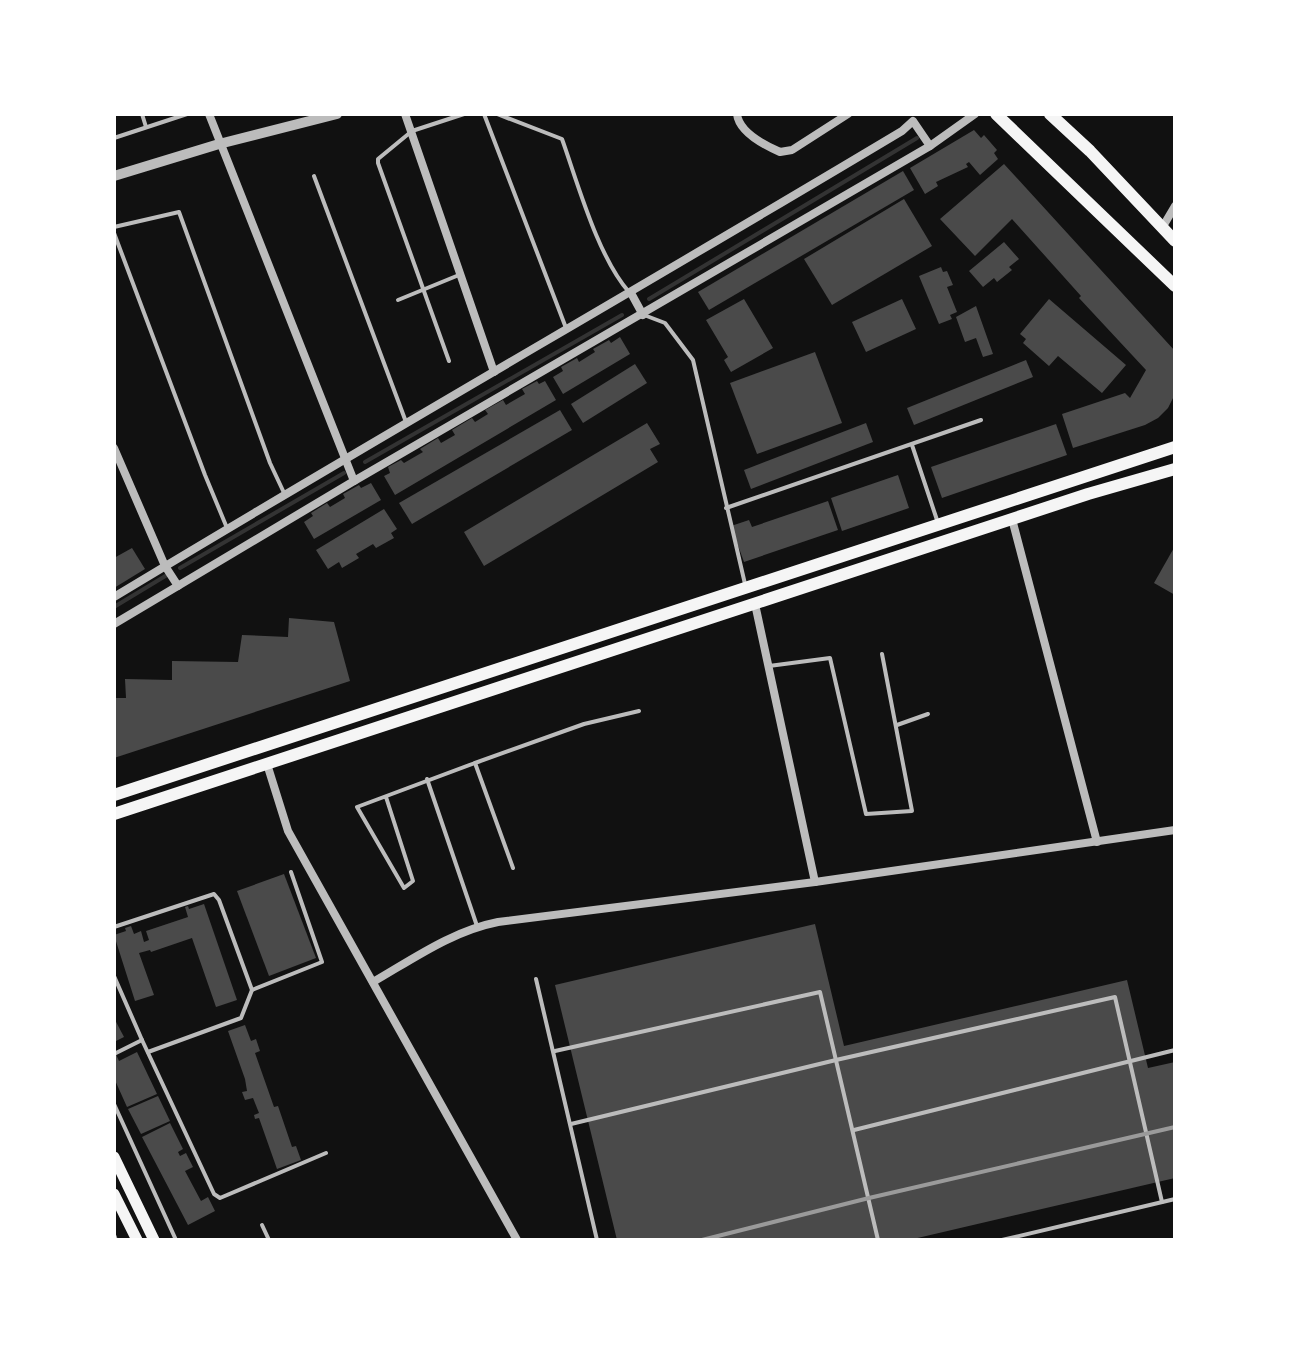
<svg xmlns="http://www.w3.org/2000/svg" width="1289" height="1354" viewBox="0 0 1289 1354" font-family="Rubik,sans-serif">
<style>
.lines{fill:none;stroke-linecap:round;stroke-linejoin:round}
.stream{stroke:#333;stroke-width:4}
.building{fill:#4a4a4a}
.service{stroke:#bcbcbc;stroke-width:4}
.minor{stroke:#bcbcbc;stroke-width:8}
.tertiary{stroke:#bcbcbc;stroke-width:10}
.secondary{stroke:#f5f5f5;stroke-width:11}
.primary{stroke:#f5f5f5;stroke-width:12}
.rail{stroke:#9a9a9a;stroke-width:4}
</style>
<rect width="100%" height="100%" fill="#111"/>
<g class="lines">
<g class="stream">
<polyline points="649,299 917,138"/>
<polyline points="365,462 622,315"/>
<polyline points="180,568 344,473"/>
<polyline points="114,607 167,575"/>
</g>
</g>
<g class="building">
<polygon points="974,130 981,138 984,135 997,150 994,153 998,159 980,175 969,162 966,164 968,167 936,182 938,186 925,194 910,168"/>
<polygon points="1004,164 1175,351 1175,394 1168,408 1158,418 1145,425 1073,448 1062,414 1125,393 1130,398 1146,370 1079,298 1081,296 1012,219 975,256 940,219"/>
<polygon points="903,171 914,190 709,310 698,292"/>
<polygon points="904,199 932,246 832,305 804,259"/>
<polygon points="1004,242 1019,259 1009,267 1012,270 997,282 994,278 983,287 969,271"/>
<polygon points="941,267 943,272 947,271 953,285 947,287 957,312 950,315 952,319 939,324 919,276"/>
<polygon points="744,299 773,348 731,372 724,360 728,357 706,320"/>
<polygon points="902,299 916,329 866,352 852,322"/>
<polygon points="1049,299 1126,365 1102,393 1058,356 1049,366 1023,343 1026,339 1020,334"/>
<polygon points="976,306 993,354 983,357 976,338 965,342 956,317"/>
<polygon points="620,337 630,354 563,394 553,377 563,371 561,367 577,358 579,362 595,352 593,349 609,340 611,343"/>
<polygon points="815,352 842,423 757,454 730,383"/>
<polygon points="1026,360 1033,377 914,425 907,408"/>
<polygon points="635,364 647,383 583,423 571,404"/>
<polygon points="537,381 539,384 545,381 556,400 395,495 384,476 390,473 388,467 401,460 404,463 423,452 420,449 438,438 441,443 455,435 452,430 472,418 475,422 488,414 485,410 503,400 506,405 525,394 522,389"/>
<polygon points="560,410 572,430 412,524 399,503"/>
<polygon points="647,423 660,444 650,449 658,462 484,566 464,532"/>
<polygon points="866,423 873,442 751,489 744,470"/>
<polygon points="1056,424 1067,455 942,498 931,467"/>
<polygon points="898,475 909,508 842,531 831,498"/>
<polygon points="371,483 381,500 314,539 304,522 313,516 311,513 327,503 330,507 345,498 343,494 359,485 361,488"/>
<polygon points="828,501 838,530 744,562 731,526 749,520 752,527"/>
<polygon points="384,509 397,529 391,533 394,538 376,548 373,544 356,554 359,558 342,568 339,562 328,569 316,550"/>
<polygon points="1175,546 1175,595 1154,583"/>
<polygon points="132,548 145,569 114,588 114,558"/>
<polygon points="289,618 334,622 350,681 114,758 114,698 126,698 125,679 172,680 172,661 238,662 242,635 288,637"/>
<polygon points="284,874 316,958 269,976 237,891"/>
<polygon points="204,904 237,1000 216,1007 192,938 151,952 150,950 139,953 154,995 135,1001 114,935 126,931 125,928 131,926 134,934 141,931 144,942 149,940 146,931 188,917 185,907 188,906 189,909"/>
<polygon points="815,924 844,1046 1127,980 1148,1068 1175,1062 1175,1178 909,1240 617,1240 555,985"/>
<polygon points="114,1018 124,1037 114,1042"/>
<polygon points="245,1025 251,1041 256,1039 260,1051 255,1053 274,1107 278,1106 292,1147 296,1146 301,1160 277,1169 259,1118 255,1119 254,1115 259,1113 253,1098 245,1100 242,1092 247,1091 245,1079 228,1031"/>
<polygon points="114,1050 119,1061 137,1052 157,1094 127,1107 114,1078"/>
<polygon points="158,1096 170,1121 141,1134 128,1109"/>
<polygon points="170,1123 183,1149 178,1152 180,1156 186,1153 193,1167 185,1171 201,1201 208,1197 215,1211 188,1225 142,1137"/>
</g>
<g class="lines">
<g class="service">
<polyline points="142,114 146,127"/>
<polyline points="484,114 566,328"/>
<path d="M497 114 562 139C578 184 598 257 629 292"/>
<polyline points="114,138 187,114"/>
<polyline points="314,176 406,422"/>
<polyline points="114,227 179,212 270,463 285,495"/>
<polyline points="114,233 205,475 227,528"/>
<polyline points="398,300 459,275"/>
<polyline points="644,315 665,323 693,360 745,584"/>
<polyline points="449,361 378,163 378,159 412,131 464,114"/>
<polyline points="912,445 938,523"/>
<polyline points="726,508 981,420"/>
<polyline points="769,666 830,658 866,814 912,811 882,654"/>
<polyline points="897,725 928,714"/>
<polyline points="475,763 584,724 639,711"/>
<polyline points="427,779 477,926"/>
<polyline points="386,797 413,881 404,888 357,807 475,763 513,868"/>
<polyline points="114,927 214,894 219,900 252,990 241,1018 148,1052"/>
<polyline points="114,976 142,1040"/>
<polyline points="536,979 597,1240"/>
<polyline points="252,990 322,962 291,872"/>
<polyline points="555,1051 820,992 878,1240"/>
<polyline points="114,1054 142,1040 214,1194 220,1198 326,1153"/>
<polyline points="114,1104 176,1240"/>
<polyline points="571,1124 836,1060 1115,997 1162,1202"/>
<polyline points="854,1130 1175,1050"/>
<polyline points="262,1225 269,1240"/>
<polyline points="114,1235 116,1240"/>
<polyline points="1002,1240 1175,1199"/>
</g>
<g class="minor">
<polyline points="209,114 354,481"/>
<polyline points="405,114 494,372"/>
<path d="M737 114C739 132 764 145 780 152L792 150 848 114"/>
<polyline points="1162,228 1175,206"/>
<polyline points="631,293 643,315"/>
<polyline points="114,448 165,566 178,586"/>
<polyline points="1012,519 1097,842"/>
<path d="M114 597C375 439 640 288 902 131L913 121 930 146 975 114"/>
<polyline points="755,604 815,882"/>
<polyline points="114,624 354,481 930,146"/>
<polyline points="267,764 288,831 517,1240"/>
<path d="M373 982C413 959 452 931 498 922L815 882 1175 830"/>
</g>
<polyline class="tertiary" points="114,176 219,144 337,114"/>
<g class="secondary">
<polyline points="114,1157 154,1240"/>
<polyline points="114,1194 137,1240"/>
</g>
<g class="primary">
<polyline points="996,114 1175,286"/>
<polyline points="1050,114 1090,151 1175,241"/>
<polyline points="114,795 1175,447"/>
<polyline points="114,814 1088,494 1175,469"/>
</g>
<polyline class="rail" points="702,1240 869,1198 1175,1127"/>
</g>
<rect width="1289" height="1354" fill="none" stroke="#ffffff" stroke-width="232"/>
</svg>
